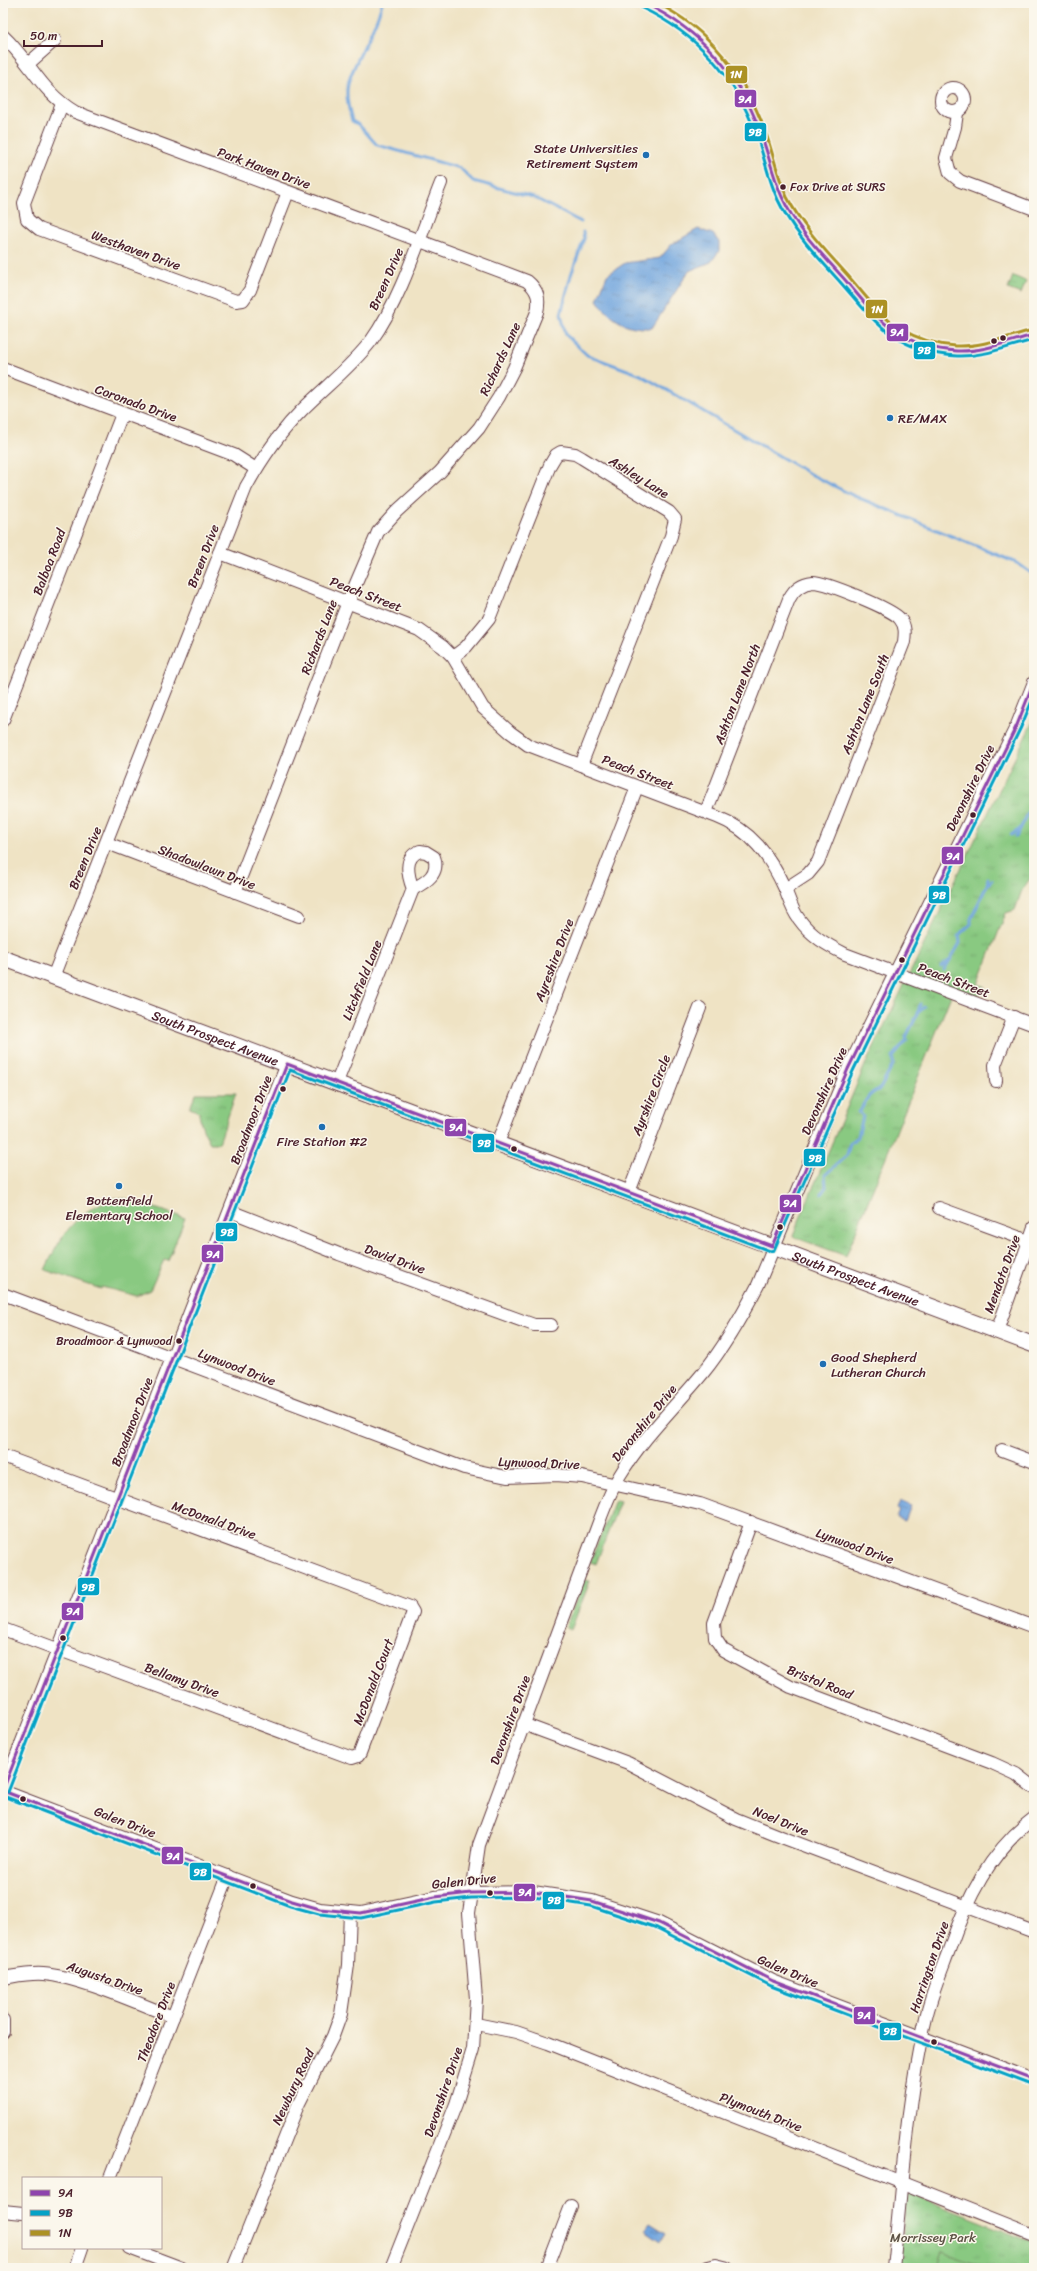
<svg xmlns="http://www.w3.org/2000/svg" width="1037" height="2271" viewBox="0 0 1037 2271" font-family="Sriracha,sans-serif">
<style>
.grass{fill:url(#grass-dots);stroke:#6a7456}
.park{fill:url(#park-tufts);stroke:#6a7456}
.pitch{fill:#89c981;stroke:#6a7456}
.water{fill:url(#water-ripples);stroke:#5e6284}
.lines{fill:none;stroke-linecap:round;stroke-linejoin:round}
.stream{stroke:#72a6de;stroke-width:3}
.minor-casing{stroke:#633c42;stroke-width:14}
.major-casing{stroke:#633c42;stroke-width:17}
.minor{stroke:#fff;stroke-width:12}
.major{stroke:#fff;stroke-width:15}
.bus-1-casing{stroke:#fbf7ec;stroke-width:6}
.bus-2-casing{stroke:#fbf7ec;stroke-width:6}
.bus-3-casing{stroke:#fbf7ec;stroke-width:6}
.bus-1{stroke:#8e44ad;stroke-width:3}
.bus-2{stroke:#04a2c6;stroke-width:3}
.bus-3{stroke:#ac9124;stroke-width:3}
.poi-dot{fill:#1f6fb2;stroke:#fbf7ec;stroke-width:1.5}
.bus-dot{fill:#4a1f2b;stroke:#fbf7ec;stroke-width:1.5}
.labels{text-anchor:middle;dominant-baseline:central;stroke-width:3;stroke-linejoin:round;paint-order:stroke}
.bus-label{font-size:12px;fill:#4a1f2b;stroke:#fbf7ec;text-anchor:start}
.poi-label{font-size:13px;fill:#4a1f2b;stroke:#fbf7ec;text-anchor:start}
.street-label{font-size:13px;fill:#4a1f2b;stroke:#fbf7ec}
.park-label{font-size:13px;fill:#5d5245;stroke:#fbf7ec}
.line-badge{stroke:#fbf7ec;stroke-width:1.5}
.badge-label{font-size:11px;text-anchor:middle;font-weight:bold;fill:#fff}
</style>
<defs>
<pattern id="grass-dots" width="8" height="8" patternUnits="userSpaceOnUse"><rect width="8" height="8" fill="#89c981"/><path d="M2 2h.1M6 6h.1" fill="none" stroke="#78ac70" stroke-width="1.8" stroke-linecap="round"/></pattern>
<pattern id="park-tufts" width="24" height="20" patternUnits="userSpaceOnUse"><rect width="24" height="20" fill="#89c981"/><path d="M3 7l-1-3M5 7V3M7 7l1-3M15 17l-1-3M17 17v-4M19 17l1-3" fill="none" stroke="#78ac70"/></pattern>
<pattern id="water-ripples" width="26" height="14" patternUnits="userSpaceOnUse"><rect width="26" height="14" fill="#72a6de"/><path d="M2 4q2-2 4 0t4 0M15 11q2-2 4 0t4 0" fill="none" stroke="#6087b4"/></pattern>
</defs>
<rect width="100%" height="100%" fill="#fbf7ec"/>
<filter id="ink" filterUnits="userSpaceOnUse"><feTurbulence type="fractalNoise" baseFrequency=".025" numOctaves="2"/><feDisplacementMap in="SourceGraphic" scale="8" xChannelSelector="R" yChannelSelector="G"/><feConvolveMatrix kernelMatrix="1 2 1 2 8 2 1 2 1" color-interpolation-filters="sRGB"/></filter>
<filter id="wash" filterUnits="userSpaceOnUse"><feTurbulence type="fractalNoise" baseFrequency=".012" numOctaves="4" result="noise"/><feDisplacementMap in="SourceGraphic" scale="16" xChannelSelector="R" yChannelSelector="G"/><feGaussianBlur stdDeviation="0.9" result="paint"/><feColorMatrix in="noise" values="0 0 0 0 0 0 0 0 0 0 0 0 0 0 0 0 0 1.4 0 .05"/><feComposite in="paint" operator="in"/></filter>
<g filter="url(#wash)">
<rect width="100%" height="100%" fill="#efe3c4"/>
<g class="grass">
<polygon points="615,1500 620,1501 596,1564 590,1562"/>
<polygon points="584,1580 590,1581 571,1630 566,1626"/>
</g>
<g class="park">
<polygon points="1013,276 1026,281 1021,294 1008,289"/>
<polygon points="1034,719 1034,873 1022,890 1015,910 1006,913 978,984 985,987 982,993 977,996 954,988 846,1256 794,1237 793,1235 865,1065"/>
<path d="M196 1093H236L219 1143H210C204 1132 200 1124 199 1112L190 1108Z"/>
<polygon points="906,2192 1034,2243 1034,2268 899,2268"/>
</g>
<g class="pitch">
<path d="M115 1198 127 1199 185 1218 168 1261 164 1260 150 1290 137 1296 102 1287 101 1289 45 1270C61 1235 77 1210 115 1198Z"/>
<polygon points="943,2251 989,2268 937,2268"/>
</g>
<g class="water">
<path d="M698 229 713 234 719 242V251L711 262 689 271 652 328C626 329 612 321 597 300L607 275 625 263 660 258 672 244Z"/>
<polygon points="900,1501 911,1506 905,1521 897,1518 900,1511 897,1509"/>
<polygon points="650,2223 666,2233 661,2241 645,2230"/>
</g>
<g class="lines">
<g class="stream">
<path d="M382 3C375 32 356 56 348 84 345 95 349 111 352 121L359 125 377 145 460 168 473 181 533 197 581 222"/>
<polyline points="583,232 584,239 571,275 561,314 566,335 587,355 641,375 810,474 852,495 1017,563 1034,575"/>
<polyline points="1011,835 1020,829"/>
<polyline points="1016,837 1034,802"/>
<polyline points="987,885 988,878"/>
<polyline points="941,967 949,961"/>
<polyline points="944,970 960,943 959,935 971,924 971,919 987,885 992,880"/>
<polyline points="918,1013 920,1004"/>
<path d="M821 1194 826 1187 825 1175 847 1155 850 1143 858 1137 863 1116 859 1112C865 1102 868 1093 880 1089L893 1065V1057L907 1040 906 1037 918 1013 924 1007"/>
</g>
</g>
</g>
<g filter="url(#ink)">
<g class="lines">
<g class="minor-casing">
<g id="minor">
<path d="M644 3C696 24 738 71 757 123 767 147 772 173 782 197 797 230 823 255 846 281 861 298 876 318 895 331 915 344 942 352 966 351 989 350 1012 339 1034 335"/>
<path d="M3 36C31 62 40 91 75 112L527 281C538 290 540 299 537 312L514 368 499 397 479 428 440 472 397 511 378 532 348 602 235 892"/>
<polyline points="28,64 55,40"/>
<circle cx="953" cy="100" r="12"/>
<polyline points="62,104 24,203 27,219 39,229 236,301 243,300 250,290 288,192"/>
<polyline points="957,113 955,127 946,158 950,173 960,181 1034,209"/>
<polyline points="3,368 234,455 256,469"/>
<path d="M220 553 419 630 443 647 453 657 483 708 510 732 528 745 717 817C751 830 770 856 785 889 789 899 792 910 799 919 811 936 827 945 845 954L1034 1025"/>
<polyline points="453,657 466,647 489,619 550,465 556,455 561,452 575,454 582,458 669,512 675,519 671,536 581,765"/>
<polyline points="3,720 122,414"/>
<path d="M706 812 789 599C794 589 802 583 813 582 825 582 893 609 900 619 906 626 905 634 904 642L818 862 808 874 785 889"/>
<polyline points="107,843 299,916"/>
<path d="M420 851 426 852 434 857C440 874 426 882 413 889 408 876 403 857 420 851Z"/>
<path d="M53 977 246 487C262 458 280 432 303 409 326 386 351 367 371 341 402 298 421 233 441 183"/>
<polyline points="996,1081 995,1065 1014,1017"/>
<polyline points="337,1082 413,889"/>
<polyline points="498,1143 637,787"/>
<polyline points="629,1192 700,1008"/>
<polyline points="939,1208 1034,1243"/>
<polyline points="230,1211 339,1254 534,1325 551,1325"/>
<polyline points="3,1294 464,1468 507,1477 556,1475 582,1477 700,1504 1034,1627"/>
<polyline points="997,1331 1034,1227"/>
<polyline points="1002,1450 1034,1462"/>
<polyline points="3,1456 410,1607 413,1612 360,1753 358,1756 352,1758 3,1629"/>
<polyline points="751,1522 714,1623 715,1638 723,1650 791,1687 992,1763 1016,1774 1034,1788"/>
<polyline points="523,1724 628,1763 736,1819 776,1835 1034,1932"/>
<polyline points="3,1790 287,1064"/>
<polyline points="3,1791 292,1901 320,1909 361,1913 435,1897 471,1893 533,1892 592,1901 659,1923 773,1981 1034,2080"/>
<path d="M3 1978C16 1976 29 1973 43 1974 80 1977 137 2003 173 2017"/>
<polyline points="3,2020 3,2032"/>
<polyline points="476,2024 516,2032 548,2043 1034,2235"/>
<polyline points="110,2178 228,1876"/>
<polyline points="3,2211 23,2213"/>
<polyline points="129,2248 182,2268"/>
<polyline points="75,2268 82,2248"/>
<polyline points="233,2268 298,2105 333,2036 341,2014 348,1965 350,1912"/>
<path d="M391 2268 456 2104 473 2049 476 1999 469 1913 479 1845 599 1522C605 1506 611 1490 620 1475 643 1437 675 1407 703 1373 725 1346 742 1316 758 1285L848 1069 1017 725 1034 682"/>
<polyline points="547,2268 571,2206"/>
<polyline points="705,2268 716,2265 728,2268"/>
<path d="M893 2268C902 2186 906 2103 925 2022 930 1998 940 1974 949 1950 966 1900 990 1851 1034 1818"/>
</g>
</g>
<g class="major-casing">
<g id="major">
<path id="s1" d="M3 958 1034 1345"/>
</g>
</g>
<use href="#minor" class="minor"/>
<use href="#major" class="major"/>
<g class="bus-1-casing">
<g id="bus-1">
<path d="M644 3C700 30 739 73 760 131 768 153 773 176 782 197 797 230 823 255 846 281 861 298 875 318 895 331 913 343 936 350 957 351 984 352 1009 341 1034 335"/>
<polyline points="3,1790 287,1064 772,1246 848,1069 1017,725 1034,682"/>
<polyline points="3,1791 292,1901 320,1909 361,1913 435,1897 471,1893 533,1892 592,1901 659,1923 773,1981 1034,2080"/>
</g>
</g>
<g class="bus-2-casing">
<g id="bus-2">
<path d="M642 8C697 34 735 76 756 134 764 155 768 179 778 200 793 232 818 257 841 283 857 301 872 321 892 335 911 348 935 355 957 356 984 357 1008 346 1034 340"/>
<polyline points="8,1792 290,1070 770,1251 774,1250 853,1071 1021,727 1034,696"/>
<polyline points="3,1796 290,1906 319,1914 361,1918 436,1902 471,1898 533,1897 591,1906 657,1928 771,1986 1032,2085"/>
</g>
</g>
<g class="bus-3-casing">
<path id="bus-3" d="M656 3C709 28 745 76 765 131 773 152 777 176 787 197 803 228 827 252 850 278 865 295 879 315 899 328 916 338 936 345 956 346 983 347 1008 336 1033 330"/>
</g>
<use href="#bus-1" class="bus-1"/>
<use href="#bus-2" class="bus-2"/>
<use href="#bus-3" class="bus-3"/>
</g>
</g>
<g class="poi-dot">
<circle cx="646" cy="155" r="4"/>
<circle cx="890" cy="418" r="4"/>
<circle cx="322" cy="1127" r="4"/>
<circle cx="119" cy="1186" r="4"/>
<circle cx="823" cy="1364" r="4"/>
</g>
<g class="bus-dot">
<circle cx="783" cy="187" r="3.5"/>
<circle cx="1003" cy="338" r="3.5"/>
<circle cx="994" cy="341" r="3.5"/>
<circle cx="973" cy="815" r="3.5"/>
<circle cx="902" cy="960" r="3.5"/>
<circle cx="283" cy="1089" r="3.5"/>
<circle cx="514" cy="1149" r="3.5"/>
<circle cx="780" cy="1227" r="3.5"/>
<circle cx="179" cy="1341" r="3.5"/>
<circle cx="63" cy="1638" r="3.5"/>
<circle cx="23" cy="1799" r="3.5"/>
<circle cx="253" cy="1886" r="3.5"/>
<circle cx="490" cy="1893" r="3.5"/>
<circle cx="934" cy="2042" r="3.5"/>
</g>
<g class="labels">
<g class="bus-label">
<text x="790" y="187">Fox Drive at SURS</text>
<text x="172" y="1341" text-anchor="end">Broadmoor &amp; Lynwood</text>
</g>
<g class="poi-label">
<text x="638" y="148" text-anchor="end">State Universities<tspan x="638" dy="15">Retirement System</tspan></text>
<text x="898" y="418">RE/MAX</text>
<text x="322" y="1141" text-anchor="middle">Fire Station #2</text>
<text x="119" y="1200" text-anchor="middle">Bottenfield<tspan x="119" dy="15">Elementary School</tspan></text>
<text x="831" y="1357">Good Shepherd<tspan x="831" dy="15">Lutheran Church</tspan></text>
</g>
<g class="street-label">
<text transform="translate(264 168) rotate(20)">Park Haven Drive</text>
<text transform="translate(136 250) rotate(20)">Westhaven Drive</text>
<text transform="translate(386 279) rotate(-66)">Breen Drive</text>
<text transform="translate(500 359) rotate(-65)">Richards Lane</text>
<text transform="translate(136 403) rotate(20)">Coronado Drive</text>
<text transform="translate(639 477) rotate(32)">Ashley Lane</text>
<text transform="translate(203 556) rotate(-69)">Breen Drive</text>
<text transform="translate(49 562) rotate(-69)">Balboa Road</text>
<text transform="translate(366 594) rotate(21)">Peach Street</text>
<text transform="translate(319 637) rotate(-69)">Richards Lane</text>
<text transform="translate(737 694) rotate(-69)">Ashton Lane North</text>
<text transform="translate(865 704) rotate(-68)">Ashton Lane South</text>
<text transform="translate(638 772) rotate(21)">Peach Street</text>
<text transform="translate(970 788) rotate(-64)">Devonshire Drive</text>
<text transform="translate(85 858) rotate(-68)">Breen Drive</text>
<text transform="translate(207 867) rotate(21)">Shadowlawn Drive</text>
<text transform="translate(554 960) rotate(-69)">Ayreshire Drive</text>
<text transform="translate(362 980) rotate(-68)">Litchfield Lane</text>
<text transform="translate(954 980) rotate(21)">Peach Street</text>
<text stroke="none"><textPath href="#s1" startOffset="227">South Prospect Avenue</textPath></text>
<text transform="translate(824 1091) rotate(-66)">Devonshire Drive</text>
<text transform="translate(651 1095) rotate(-69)">Ayrshire Circle</text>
<text transform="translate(251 1120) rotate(-69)">Broadmoor Drive</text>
<text transform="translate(395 1259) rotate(20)">David Drive</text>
<text transform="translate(1002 1274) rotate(-70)">Mendota Drive</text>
<text stroke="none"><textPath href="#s1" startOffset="911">South Prospect Avenue</textPath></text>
<text transform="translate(237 1367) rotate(21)">Lynwood Drive</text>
<text transform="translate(132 1422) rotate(-69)">Broadmoor Drive</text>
<text transform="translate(644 1423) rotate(-51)">Devonshire Drive</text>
<text transform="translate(539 1463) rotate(2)">Lynwood Drive</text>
<text transform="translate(214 1520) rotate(20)">McDonald Drive</text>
<text transform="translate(855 1546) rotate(20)">Lynwood Drive</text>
<text transform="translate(182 1680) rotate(20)">Bellamy Drive</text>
<text transform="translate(373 1682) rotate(-69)">McDonald Court</text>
<text transform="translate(820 1682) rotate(22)">Bristol Road</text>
<text transform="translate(510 1720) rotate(-70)">Devonshire Drive</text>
<text transform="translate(781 1821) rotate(22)">Noel Drive</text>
<text transform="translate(125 1822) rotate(21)">Galen Drive</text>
<text transform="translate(464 1881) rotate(-6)">Galen Drive</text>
<text transform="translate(929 1967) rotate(-71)">Harrington Drive</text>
<text transform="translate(788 1971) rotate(23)">Galen Drive</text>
<text transform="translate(105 1978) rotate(19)">Augusta Drive</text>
<text transform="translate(156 2022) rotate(-69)">Theodore Drive</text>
<text transform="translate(293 2087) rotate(-65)">Newbury Road</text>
<text transform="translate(443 2092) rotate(-71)">Devonshire Drive</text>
<text transform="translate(761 2112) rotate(21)">Plymouth Drive</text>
</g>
<g class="park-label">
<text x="933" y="2237">Morrissey Park</text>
</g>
</g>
<g class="line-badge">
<rect x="725" y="65" width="23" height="19" rx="4" fill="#ac9124"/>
<rect x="734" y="89" width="23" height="19" rx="4" fill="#8e44ad"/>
<rect x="744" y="122" width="23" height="20" rx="4" fill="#04a2c6"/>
<rect x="865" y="299" width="23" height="20" rx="4" fill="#ac9124"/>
<rect x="886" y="323" width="23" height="19" rx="4" fill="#8e44ad"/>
<rect x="913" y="341" width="23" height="19" rx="4" fill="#04a2c6"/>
<rect x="941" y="846" width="23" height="19" rx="4" fill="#8e44ad"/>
<rect x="928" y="885" width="22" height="19" rx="4" fill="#04a2c6"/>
<rect x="444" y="1118" width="23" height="19" rx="4" fill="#8e44ad"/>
<rect x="472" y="1133" width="23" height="20" rx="4" fill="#04a2c6"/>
<rect x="803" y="1148" width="23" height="19" rx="4" fill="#04a2c6"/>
<rect x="779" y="1194" width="23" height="19" rx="4" fill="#8e44ad"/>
<rect x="215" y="1222" width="23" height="20" rx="4" fill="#04a2c6"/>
<rect x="201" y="1244" width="23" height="19" rx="4" fill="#8e44ad"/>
<rect x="77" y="1577" width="23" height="19" rx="4" fill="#04a2c6"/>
<rect x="61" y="1602" width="23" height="19" rx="4" fill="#8e44ad"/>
<rect x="161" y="1846" width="23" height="19" rx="4" fill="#8e44ad"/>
<rect x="189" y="1862" width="23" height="19" rx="4" fill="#04a2c6"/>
<rect x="513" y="1883" width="23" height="19" rx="4" fill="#8e44ad"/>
<rect x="542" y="1891" width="23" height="19" rx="4" fill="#04a2c6"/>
<rect x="853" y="2006" width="23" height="19" rx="4" fill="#8e44ad"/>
<rect x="879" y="2022" width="23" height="19" rx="4" fill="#04a2c6"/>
</g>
<g class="badge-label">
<text x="736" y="78">1N</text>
<text x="745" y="103">9A</text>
<text x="755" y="136">9B</text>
<text x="877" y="313">1N</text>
<text x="897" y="336">9A</text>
<text x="924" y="354">9B</text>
<text x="953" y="860">9A</text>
<text x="939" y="899">9B</text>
<text x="456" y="1131">9A</text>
<text x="484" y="1147">9B</text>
<text x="815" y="1162">9B</text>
<text x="790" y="1207">9A</text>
<text x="227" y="1236">9B</text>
<text x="213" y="1258">9A</text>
<text x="88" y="1591">9B</text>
<text x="73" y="1615">9A</text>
<text x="173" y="1860">9A</text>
<text x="200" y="1876">9B</text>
<text x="525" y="1896">9A</text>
<text x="554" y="1904">9B</text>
<text x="864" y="2019">9A</text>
<text x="890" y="2035">9B</text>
</g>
<rect width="1037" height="2271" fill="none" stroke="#fbf7ec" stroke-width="16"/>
<rect x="22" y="2177" width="140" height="72" fill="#fbf7ec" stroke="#b4a19f"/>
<rect x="30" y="2190" width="20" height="6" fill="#8e44ad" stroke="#b4a19f"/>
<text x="58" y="2197" font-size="12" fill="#4a1f2b">9A</text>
<rect x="30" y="2210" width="20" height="6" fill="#04a2c6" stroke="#b4a19f"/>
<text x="58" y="2217" font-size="12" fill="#4a1f2b">9B</text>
<rect x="30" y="2230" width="20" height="6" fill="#ac9124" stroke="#b4a19f"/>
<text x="58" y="2237" font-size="12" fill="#4a1f2b">1N</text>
<path d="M24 40v6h78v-6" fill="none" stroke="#4a1f2b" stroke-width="2"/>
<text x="30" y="40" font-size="12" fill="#4a1f2b" stroke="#fbf7ec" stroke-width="3" paint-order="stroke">50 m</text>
</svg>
